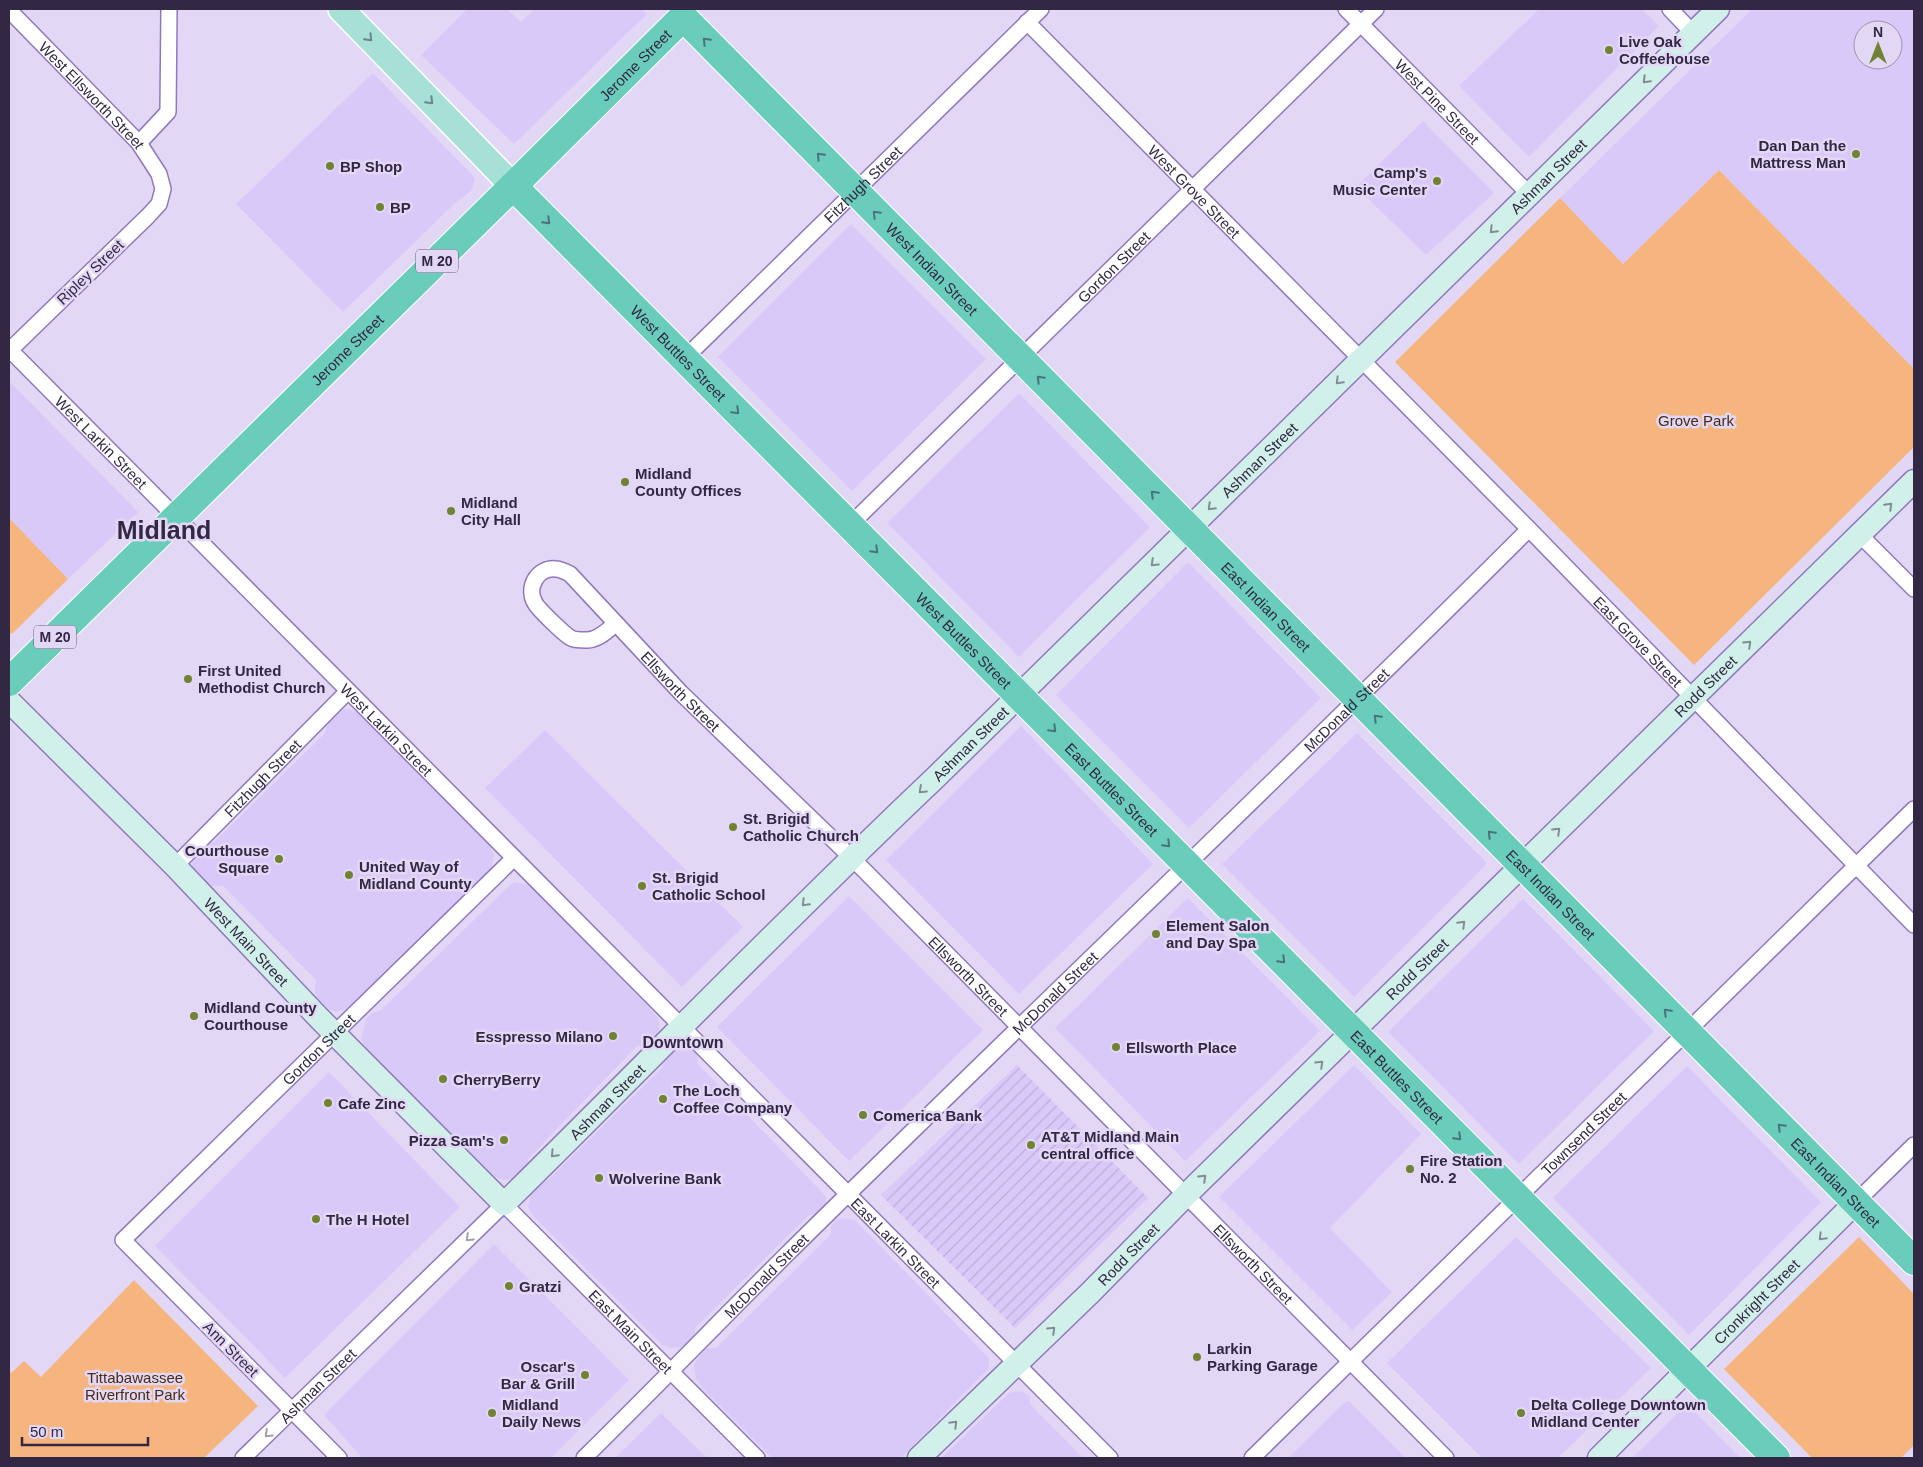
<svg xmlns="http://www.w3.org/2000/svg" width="1923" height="1467" viewBox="0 0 1923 1467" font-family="Arial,sans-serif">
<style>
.built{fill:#d9c9f9;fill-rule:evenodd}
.industrial{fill:url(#industrial-furrows)}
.green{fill:#f6b57f}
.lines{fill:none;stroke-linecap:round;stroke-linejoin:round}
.street-casing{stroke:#9178bc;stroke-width:18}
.secondary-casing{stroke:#9178bc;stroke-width:25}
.primary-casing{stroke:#fff;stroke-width:28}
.highway-casing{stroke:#fff;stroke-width:30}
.street{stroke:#fff;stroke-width:15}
.secondary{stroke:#d2f0ea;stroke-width:22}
.primary{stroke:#a6e0d6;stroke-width:25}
.highway{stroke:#6accba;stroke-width:28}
.oneway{stroke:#6c848d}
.oneway2{stroke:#4c7279}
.oneway3{stroke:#828c97}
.oneway4{stroke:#a39eab}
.poi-dot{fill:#718232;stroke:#e2d8f6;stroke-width:2}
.labels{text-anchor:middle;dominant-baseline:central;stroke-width:5;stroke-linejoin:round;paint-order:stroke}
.shield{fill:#e2d8f6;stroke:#685d79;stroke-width:1}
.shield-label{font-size:14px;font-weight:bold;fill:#332844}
.poi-label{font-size:15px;font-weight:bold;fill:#332844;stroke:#e2d8f6;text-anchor:start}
.street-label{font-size:15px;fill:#332844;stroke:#e2d8f6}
.park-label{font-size:15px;fill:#482b10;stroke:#e2d8f6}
.neighbourhood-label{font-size:16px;font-weight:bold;fill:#332844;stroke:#e2d8f6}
.town-label{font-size:25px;font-weight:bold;fill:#332844;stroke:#e2d8f6}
</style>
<defs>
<pattern id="industrial-furrows" width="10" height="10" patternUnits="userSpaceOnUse" patternTransform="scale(1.25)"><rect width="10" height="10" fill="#d9c9f9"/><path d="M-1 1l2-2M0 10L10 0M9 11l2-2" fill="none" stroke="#bbadd7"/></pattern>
</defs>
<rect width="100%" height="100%" fill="#e2d8f6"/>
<g class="built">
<polygon points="467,9 507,9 521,22 534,9 641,9 647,14 514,144 421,55"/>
<polygon points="1539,9 1642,9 1659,26 1529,157 1459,86"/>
<path d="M1752 9H1914V369L1719 170 1623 264 1560 198ZM1863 30H1893V60H1863Z"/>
<polygon points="373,73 474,177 475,180 471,191 454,204 343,312 236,204"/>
<polygon points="1423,121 1494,193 1426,255 1356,187"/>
<polygon points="851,224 986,359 852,491 718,357"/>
<polygon points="9,381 138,512 68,579 9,518"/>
<polygon points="1019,393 1150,527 1019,657 887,523"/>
<polygon points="1189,563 1321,698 1189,828 1056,695 1186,564"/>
<polygon points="344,709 350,709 360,714 489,844 494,855 491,869 350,1008 337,1012 330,1010 317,998 315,991 316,980 223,886 210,886 202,883 193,871 192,864 192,857 203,843 213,843 325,733 329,720"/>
<polygon points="1021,726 1153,864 1019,994 886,860"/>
<polygon points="545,730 743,927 682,987 485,788"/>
<polygon points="1357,733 1486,862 1486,865 1354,997 1222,864"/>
<polygon points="516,882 530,885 655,1014 659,1020 659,1034 648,1046 637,1046 528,1159 527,1167 524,1172 513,1179 503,1180 494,1176 488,1170 367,1050 361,1039 366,1019 372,1013 381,1010 511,884"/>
<polygon points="849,896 983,1030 849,1161 717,1027"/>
<polygon points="1188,898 1320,1031 1185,1161 1055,1028"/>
<polygon points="1523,899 1654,1031 1519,1164 1388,1032"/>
<polygon points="684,1048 692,1048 698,1054 697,1063 821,1191 826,1197 826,1207 819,1214 809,1215 695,1328 695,1336 691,1340 681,1347 671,1348 662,1345 535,1218 528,1208 531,1192 539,1182 549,1179 663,1067 664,1059 677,1049"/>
<polygon points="1354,1065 1421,1134 1330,1228 1392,1292 1352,1330 1219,1197"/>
<polygon points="1687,1066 1821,1202 1689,1335 1553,1198"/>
<polygon points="329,1072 460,1207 285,1378 155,1246"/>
<polygon points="842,1218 855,1220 989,1358 989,1368 901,1458 772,1458 704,1390 696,1379 694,1366 697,1359 707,1348 716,1348 831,1234 831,1226 837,1219"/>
<polygon points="1516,1237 1651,1368 1558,1458 1482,1458 1387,1363"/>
<polygon points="494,1244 629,1380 551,1458 362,1458 324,1415"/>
<polygon points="1020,1391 1030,1396 1030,1404 1083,1458 941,1458 1009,1393"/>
<polygon points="1349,1401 1406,1458 1288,1458 1344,1403"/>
<polygon points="1687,1404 1740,1458 1632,1458"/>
<polygon points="661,1413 707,1458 615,1458"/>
</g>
<polygon class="industrial" points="1017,1065 1148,1198 1015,1328 881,1195"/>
<g class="green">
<polygon points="1719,170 1914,369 1914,447 1694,665 1395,362 1560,198 1623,264"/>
<polygon points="9,518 68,579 13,633 9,634"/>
<polygon points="1859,1237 1914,1294 1914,1445 1901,1458 1812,1458 1724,1369"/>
<polygon points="134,1280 258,1406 204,1458 9,1458 9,1371 11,1373 24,1361 41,1377"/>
</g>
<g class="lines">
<g class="street-casing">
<g id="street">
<path id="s1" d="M1346 9 1529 194"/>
<polyline points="1670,9 1693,33"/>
<path id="s2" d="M9 10 139 143 159 174 163 189 159 204 148 216 9 351"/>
<path id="s3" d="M1027 22 1529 529 1914 925"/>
<polyline points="139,143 168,112 169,9"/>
<path id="s4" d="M9 349 1110 1458"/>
<path id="s5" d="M684 359 1041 9"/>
<path id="s6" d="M850 525 1376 9"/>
<polyline points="1860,535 1914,589"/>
<path id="s7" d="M615 624C608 630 597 641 586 640 582 640 574 640 571 638 565 635 538 609 535 603 526 588 537 567 556 569 560 569 566 572 570 574L681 693 851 857 1446 1458"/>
<path id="s8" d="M175 866 348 691"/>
<polyline points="1856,1202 1914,1145"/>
<path id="s9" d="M243 1458 504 1204 757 1458"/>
<path id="s10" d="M339 1458 123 1240 514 858"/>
<path id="s11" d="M584 1458C652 1391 718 1323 786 1255 1032 1012 1284 774 1529 529"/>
<path id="s12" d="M1252 1458 1914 809"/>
</g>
</g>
<g class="secondary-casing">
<g id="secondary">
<path id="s13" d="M9 701 175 866 320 1019 504 1204C648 1062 788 917 935 778L1718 9"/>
<path id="s14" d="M919 1458 1091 1292 1185 1196 1914 481"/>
<path id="s15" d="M1599 1458 1856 1202"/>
</g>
</g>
<g class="primary-casing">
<polyline id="primary" points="341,9 513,186"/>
</g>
<g class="highway-casing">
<g id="highway">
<path id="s16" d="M513 186 1776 1458"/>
<path id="s17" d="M9 682 513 186 683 17 1914 1261"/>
</g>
</g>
<use href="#street" class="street"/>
<use href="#secondary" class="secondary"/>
<use href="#primary" class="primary"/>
<use href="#highway" class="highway"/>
</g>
<defs><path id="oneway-chevron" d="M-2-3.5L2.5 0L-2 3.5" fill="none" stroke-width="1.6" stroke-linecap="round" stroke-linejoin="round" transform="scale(1.25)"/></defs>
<g class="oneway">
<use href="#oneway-chevron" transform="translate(369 38) rotate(47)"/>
<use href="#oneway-chevron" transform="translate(430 101) rotate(45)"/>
</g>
<g class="oneway2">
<use href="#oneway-chevron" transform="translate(706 41) rotate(-134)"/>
<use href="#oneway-chevron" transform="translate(820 156) rotate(-134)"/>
<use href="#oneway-chevron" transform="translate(876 214) rotate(-135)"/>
<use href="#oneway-chevron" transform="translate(547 221) rotate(45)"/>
<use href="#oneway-chevron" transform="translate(1040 379) rotate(-135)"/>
<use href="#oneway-chevron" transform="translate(736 411) rotate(45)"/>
<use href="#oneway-chevron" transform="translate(1154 494) rotate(-135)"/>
<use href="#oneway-chevron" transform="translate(875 550) rotate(45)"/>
<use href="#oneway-chevron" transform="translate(1377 718) rotate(-135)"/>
<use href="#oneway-chevron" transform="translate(1053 729) rotate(45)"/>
<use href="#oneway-chevron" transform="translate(1491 834) rotate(-135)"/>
<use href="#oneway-chevron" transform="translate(1167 844) rotate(45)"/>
<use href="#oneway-chevron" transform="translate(1282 960) rotate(45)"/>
<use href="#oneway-chevron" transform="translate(1667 1012) rotate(-135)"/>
<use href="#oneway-chevron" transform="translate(1781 1127) rotate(-135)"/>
<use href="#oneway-chevron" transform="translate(1458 1137) rotate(45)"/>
</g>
<g class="oneway3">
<use href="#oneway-chevron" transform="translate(1646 80) rotate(135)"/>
<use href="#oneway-chevron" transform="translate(1493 230) rotate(135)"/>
<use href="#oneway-chevron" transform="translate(1339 381) rotate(135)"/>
<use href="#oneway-chevron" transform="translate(1889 506) rotate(-45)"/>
<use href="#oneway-chevron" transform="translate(1211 507) rotate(135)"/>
<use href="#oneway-chevron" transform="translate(1154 563) rotate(136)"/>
<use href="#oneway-chevron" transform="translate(1748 644) rotate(-44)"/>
<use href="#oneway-chevron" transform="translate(922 790) rotate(137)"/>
<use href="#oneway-chevron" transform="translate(1557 831) rotate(-44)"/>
<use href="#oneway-chevron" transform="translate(805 903) rotate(135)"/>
<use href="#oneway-chevron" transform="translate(1462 924) rotate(-45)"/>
<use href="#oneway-chevron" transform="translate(1320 1064) rotate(-44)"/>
<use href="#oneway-chevron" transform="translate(554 1154) rotate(134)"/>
<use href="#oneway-chevron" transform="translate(1203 1178) rotate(-44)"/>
<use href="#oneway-chevron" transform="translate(1822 1237) rotate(135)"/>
<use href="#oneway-chevron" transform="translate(1052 1330) rotate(-44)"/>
<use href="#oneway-chevron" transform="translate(954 1424) rotate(-45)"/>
</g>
<g class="oneway4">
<use href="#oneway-chevron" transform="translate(469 1238) rotate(136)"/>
<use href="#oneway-chevron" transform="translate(268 1434) rotate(136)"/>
</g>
<g class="poi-dot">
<circle cx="1609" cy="50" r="5"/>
<circle cx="1856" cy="154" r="5"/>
<circle cx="330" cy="166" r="5"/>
<circle cx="1437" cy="181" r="5"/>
<circle cx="380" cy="207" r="5"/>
<circle cx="625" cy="482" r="5"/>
<circle cx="451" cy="511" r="5"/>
<circle cx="188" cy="679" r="5"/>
<circle cx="733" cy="827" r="5"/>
<circle cx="279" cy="859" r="5"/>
<circle cx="349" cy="875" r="5"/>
<circle cx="642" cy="886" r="5"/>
<circle cx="1156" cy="934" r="5"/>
<circle cx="194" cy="1016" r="5"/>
<circle cx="613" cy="1036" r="5"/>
<circle cx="1116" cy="1047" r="5"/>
<circle cx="443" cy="1079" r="5"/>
<circle cx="663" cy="1099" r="5"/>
<circle cx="328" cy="1103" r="5"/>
<circle cx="863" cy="1115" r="5"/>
<circle cx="504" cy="1140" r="5"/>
<circle cx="1031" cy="1145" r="5"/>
<circle cx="1410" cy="1169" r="5"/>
<circle cx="599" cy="1178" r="5"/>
<circle cx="316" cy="1219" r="5"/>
<circle cx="509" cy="1286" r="5"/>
<circle cx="1197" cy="1357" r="5"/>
<circle cx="585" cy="1375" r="5"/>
<circle cx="492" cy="1413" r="5"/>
<circle cx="1521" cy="1413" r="5"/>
</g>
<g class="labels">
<g class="shield">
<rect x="416" y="249.5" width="42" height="23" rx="4"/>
<rect x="34" y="625.5" width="42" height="23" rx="4"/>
</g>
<g class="shield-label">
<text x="437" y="261">M 20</text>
<text x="55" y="637">M 20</text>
</g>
<g class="poi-label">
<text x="1619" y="41">Live Oak<tspan x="1619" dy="17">Coffeehouse</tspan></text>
<text x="1846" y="145" text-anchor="end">Dan Dan the<tspan x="1846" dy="17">Mattress Man</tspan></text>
<text x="340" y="166">BP Shop</text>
<text x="1427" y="172" text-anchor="end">Camp's<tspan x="1427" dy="17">Music Center</tspan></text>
<text x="390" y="207">BP</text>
<text x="635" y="473">Midland<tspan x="635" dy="17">County Offices</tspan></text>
<text x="461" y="502">Midland<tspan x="461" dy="17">City Hall</tspan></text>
<text x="198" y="670">First United<tspan x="198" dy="17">Methodist Church</tspan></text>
<text x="743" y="818">St. Brigid<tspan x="743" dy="17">Catholic Church</tspan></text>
<text x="269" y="850" text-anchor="end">Courthouse<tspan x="269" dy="17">Square</tspan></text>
<text x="359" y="866">United Way of<tspan x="359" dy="17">Midland County</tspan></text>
<text x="652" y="877">St. Brigid<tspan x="652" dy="17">Catholic School</tspan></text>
<text x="1166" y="925">Element Salon<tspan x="1166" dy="17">and Day Spa</tspan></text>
<text x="204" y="1007">Midland County<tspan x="204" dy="17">Courthouse</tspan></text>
<text x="603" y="1036" text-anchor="end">Esspresso Milano</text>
<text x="1126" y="1047">Ellsworth Place</text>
<text x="453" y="1079">CherryBerry</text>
<text x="673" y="1090">The Loch<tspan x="673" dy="17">Coffee Company</tspan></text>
<text x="338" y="1103">Cafe Zinc</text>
<text x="873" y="1115">Comerica Bank</text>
<text x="1041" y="1136">AT&amp;T Midland Main<tspan x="1041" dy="17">central office</tspan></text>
<text x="494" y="1140" text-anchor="end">Pizza Sam's</text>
<text x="1420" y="1160">Fire Station<tspan x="1420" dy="17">No. 2</tspan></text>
<text x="609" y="1178">Wolverine Bank</text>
<text x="326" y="1219">The H Hotel</text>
<text x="519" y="1286">Gratzi</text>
<text x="1207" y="1348">Larkin<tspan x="1207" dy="17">Parking Garage</tspan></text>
<text x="575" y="1366" text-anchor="end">Oscar's<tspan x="575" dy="17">Bar &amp; Grill</tspan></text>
<text x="502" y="1404">Midland<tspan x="502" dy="17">Daily News</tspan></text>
<text x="1531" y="1404">Delta College Downtown<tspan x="1531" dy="17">Midland Center</tspan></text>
</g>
<g class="street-label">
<text stroke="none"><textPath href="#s17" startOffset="879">Jerome Street</textPath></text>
<text stroke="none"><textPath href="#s2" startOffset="119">West Ellsworth Street</textPath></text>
<text stroke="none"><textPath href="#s1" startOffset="130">West Pine Street</textPath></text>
<text stroke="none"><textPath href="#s13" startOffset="2171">Ashman Street</textPath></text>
<text stroke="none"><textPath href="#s5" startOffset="250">Fitzhugh Street</textPath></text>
<text stroke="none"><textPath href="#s3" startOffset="238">West Grove Street</textPath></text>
<text stroke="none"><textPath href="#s6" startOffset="369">Gordon Street</textPath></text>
<text stroke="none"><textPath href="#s17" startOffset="1301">West Indian Street</textPath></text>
<text transform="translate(90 272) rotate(-44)">Ripley Street</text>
<text stroke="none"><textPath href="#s17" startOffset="474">Jerome Street</textPath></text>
<text stroke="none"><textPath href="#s16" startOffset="235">West Buttles Street</textPath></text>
<text stroke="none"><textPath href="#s4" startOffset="131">West Larkin Street</textPath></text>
<text stroke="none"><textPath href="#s13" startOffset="1766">Ashman Street</textPath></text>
<text stroke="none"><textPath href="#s17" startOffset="1776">East Indian Street</textPath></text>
<text stroke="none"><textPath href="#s16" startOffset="640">West Buttles Street</textPath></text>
<text stroke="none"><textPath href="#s3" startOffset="870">East Grove Street</textPath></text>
<text stroke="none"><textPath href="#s14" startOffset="1102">Rodd Street</textPath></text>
<text stroke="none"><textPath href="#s7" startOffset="325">Ellsworth Street</textPath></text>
<text stroke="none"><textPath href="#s11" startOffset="1068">McDonald Street</textPath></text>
<text stroke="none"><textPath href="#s4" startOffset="536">West Larkin Street</textPath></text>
<text stroke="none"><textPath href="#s13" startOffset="1361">Ashman Street</textPath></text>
<text stroke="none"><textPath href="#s8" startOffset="124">Fitzhugh Street</textPath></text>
<text stroke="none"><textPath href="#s16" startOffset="850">East Buttles Street</textPath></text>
<text stroke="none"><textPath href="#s17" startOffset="2181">East Indian Street</textPath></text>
<text stroke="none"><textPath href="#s13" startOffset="338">West Main Street</textPath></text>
<text stroke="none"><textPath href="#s14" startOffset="698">Rodd Street</textPath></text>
<text stroke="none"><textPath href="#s7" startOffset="730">Ellsworth Street</textPath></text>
<text stroke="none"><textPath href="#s11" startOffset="662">McDonald Street</textPath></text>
<text stroke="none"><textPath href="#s10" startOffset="580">Gordon Street</textPath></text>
<text stroke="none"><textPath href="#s16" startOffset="1255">East Buttles Street</textPath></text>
<text stroke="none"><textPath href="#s13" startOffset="851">Ashman Street</textPath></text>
<text stroke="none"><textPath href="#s12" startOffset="464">Townsend Street</textPath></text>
<text stroke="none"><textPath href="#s17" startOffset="2586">East Indian Street</textPath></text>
<text stroke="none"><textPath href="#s4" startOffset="1259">East Larkin Street</textPath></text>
<text stroke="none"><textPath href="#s14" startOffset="292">Rodd Street</textPath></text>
<text stroke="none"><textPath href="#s7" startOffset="1135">Ellsworth Street</textPath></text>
<text stroke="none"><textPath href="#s11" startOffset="258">McDonald Street</textPath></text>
<text stroke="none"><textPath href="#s15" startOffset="222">Cronkright Street</textPath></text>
<text stroke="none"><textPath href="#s9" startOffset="544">East Main Street</textPath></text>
<text transform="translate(231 1349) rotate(45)">Ann Street</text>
<text stroke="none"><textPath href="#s9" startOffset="104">Ashman Street</textPath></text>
</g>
<g class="park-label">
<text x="1696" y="420">Grove Park</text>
<text x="135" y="1377">Tittabawassee<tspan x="135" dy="17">Riverfront Park</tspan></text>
</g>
<g class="neighbourhood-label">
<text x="683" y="1042">Downtown</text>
</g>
<g class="town-label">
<text x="164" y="530">Midland</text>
</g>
</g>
<rect width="1923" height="1467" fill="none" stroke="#332844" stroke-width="20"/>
<g transform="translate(1878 45)"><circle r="24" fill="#e2d8f6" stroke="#9c92af"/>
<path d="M0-4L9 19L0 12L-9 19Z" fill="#718232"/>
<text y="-8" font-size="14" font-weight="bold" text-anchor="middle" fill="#332844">N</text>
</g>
<path d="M22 1437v8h126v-8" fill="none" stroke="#332844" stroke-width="2.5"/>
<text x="30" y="1437" font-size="15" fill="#332844" stroke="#e2d8f6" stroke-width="4" paint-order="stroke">50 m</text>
</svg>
